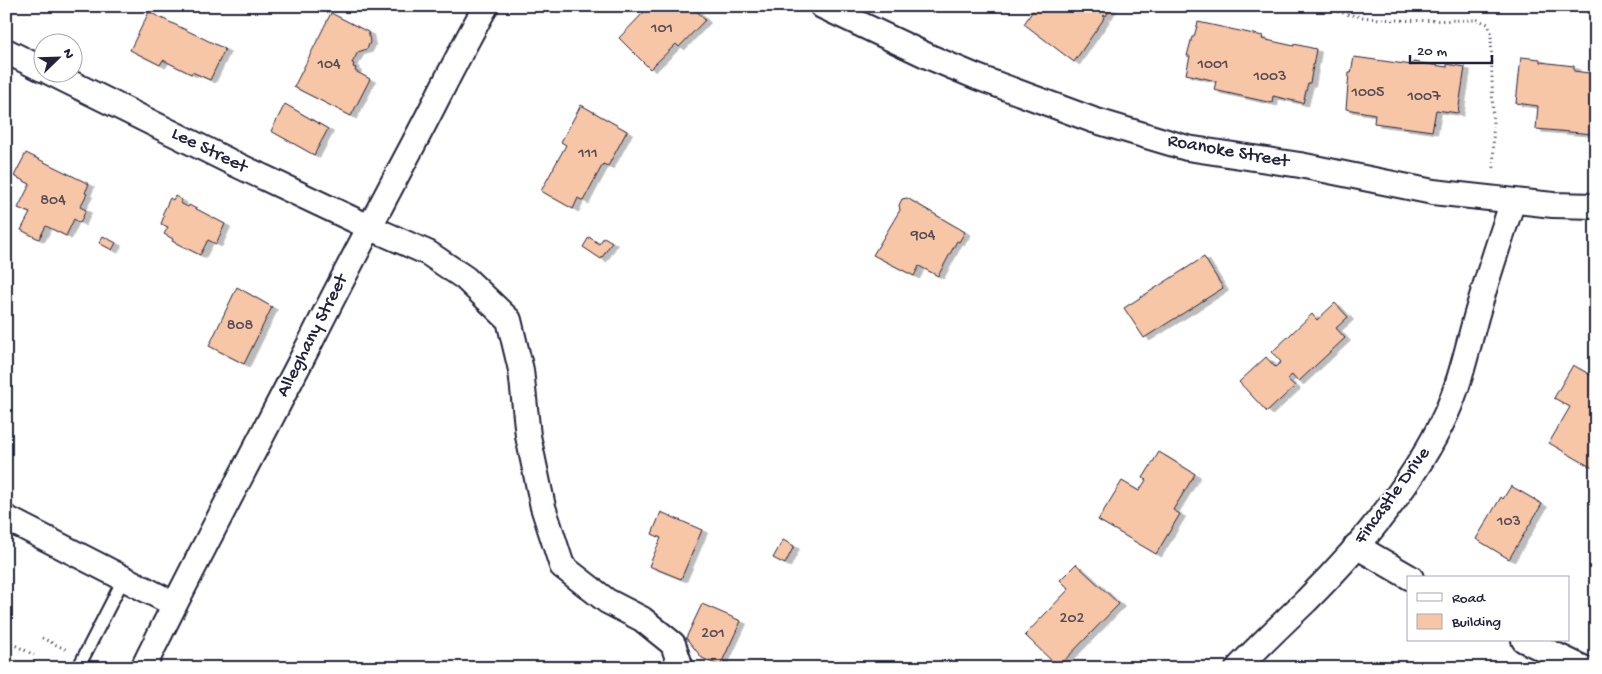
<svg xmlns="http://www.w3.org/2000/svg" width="1602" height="674" viewBox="0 0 1602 674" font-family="'Gochi Hand',sans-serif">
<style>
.building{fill:#f7c6a6;stroke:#22223b;filter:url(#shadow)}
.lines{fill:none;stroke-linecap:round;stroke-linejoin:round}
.service-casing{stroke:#22223b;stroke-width:15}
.minor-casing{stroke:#22223b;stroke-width:28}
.path{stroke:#22223b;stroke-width:3;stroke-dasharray:1 4;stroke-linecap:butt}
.service{stroke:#fff;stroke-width:11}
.minor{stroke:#fff;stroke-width:24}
.labels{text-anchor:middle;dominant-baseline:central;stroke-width:4;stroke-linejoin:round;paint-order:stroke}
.number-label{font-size:16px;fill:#574b56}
.street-label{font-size:19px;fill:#22223b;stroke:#fff}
</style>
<defs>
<filter id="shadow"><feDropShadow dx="5.5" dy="3" stdDeviation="0" flood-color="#0004"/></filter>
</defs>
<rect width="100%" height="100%" fill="#fff"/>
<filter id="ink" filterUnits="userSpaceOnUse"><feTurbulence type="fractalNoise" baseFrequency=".02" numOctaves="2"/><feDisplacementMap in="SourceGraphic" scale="10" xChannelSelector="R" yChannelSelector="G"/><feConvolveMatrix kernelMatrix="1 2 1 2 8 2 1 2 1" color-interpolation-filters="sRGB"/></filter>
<g filter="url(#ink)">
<g class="building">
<polygon points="692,6 705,20 679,47 676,44 650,69 619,38 644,12 639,6"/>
<polygon points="1036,6 1112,6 1106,16 1104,15 1103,20 1074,62 1024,24"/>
<polygon points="149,12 225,49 210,80 192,72 191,74 163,60 160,65 130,50"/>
<polygon points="331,13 368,32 370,42 367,49 358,52 352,63 354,64 353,67 356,68 355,71 370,79 351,116 294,87"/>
<polygon points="1198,22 1263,36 1262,39 1294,46 1294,44 1316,49 1310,83 1308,83 1303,103 1273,96 1272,103 1214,90 1216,81 1186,74 1190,56 1187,56 1192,37 1194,37"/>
<polygon points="1354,57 1412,65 1413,62 1447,67 1447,64 1465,67 1458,113 1436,110 1432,131 1374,123 1375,114 1346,109 1349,73 1351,73"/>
<polygon points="1521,57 1540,59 1540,62 1574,66 1574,71 1596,74 1596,128 1594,128 1593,134 1536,129 1538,106 1516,103"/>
<polygon points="285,104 328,129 314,155 271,131"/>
<polygon points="581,105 627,131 608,166 603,164 583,201 578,198 573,209 541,191 566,145 561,142"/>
<polygon points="26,153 89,184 85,193 87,194 80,207 86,210 80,223 74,219 66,236 46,226 39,239 21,230 30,213 18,208 30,184 14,176"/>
<polygon points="175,196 182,200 180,203 188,207 189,205 225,224 216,244 208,240 200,255 172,241 173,239 164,234 168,227 161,224 164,216 162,215 170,198 173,200"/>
<polygon points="907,198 965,232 959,242 957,241 938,276 919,266 914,276 873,255 900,210 899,205 902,199"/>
<polygon points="103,236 116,243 112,250 99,243"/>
<polygon points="589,237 599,244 604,237 612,242 601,259 583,247"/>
<polygon points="1204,257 1223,288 1144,338 1124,308"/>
<polygon points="237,287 272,307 244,364 209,346"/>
<polygon points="1335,303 1348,317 1336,328 1345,338 1298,382 1292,375 1287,379 1295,386 1267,412 1239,382 1266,357 1275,367 1281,362 1272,352 1312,314 1317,320"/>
<polygon points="1573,365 1596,378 1596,470 1549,443 1570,407 1554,398"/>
<polygon points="1159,452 1195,474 1173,510 1180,514 1156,554 1098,520 1122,481 1139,491 1146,480 1143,478"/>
<polygon points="1511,486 1542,504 1509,559 1476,539 1501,497 1503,499"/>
<polygon points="661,512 702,530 681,579 649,566 661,538 652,534"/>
<polygon points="783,540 794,546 785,564 773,558"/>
<polygon points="1076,564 1119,604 1058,667 1025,635 1069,589 1060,580"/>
<polygon points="702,604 741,621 720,666 702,658 686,638"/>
</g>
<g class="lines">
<g class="service-casing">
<polyline id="service" points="78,668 124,578"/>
</g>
<g class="minor-casing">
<g id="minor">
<polyline points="822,6 932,58 977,77 1093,120 1187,148 1300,165 1433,192 1553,205 1596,206"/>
<polyline points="6,51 42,69"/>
<polyline points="49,72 233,163 369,227 428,253 465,278 509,320 521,370 528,436 543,507 562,566 607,601 642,619 673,644 681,668"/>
<polyline points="6,518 174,604"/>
<polyline points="1356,546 1411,578"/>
<polyline points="1524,640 1583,668"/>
<path d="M143 668C197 558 255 450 311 341 344 275 379 209 414 143 438 98 460 51 486 6"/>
<path d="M1238 668C1260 645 1283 623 1306 601 1360 547 1414 484 1446 414 1460 383 1467 350 1476 317 1487 278 1500 239 1513 201"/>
</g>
</g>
<g class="path">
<path d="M1324 6C1361 25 1436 20 1478 20L1488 24 1491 32 1494 172"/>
<polyline points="42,638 67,650"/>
<polyline points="7,641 34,655"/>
</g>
<use href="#service" class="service"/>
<use href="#minor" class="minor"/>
</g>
</g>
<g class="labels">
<g class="number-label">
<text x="662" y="29">101</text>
<text x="329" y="65">104</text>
<text x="1213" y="65">1001</text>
<text x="1270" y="77">1003</text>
<text x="1368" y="93">1005</text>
<text x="1424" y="97">1007</text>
<text x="588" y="154">111</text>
<text x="53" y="201">804</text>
<text x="923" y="236">904</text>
<text x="240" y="326">808</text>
<text x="1509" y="522">103</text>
<text x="1072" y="619">202</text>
<text x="713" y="634">201</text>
</g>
<g class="street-label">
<text transform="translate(209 151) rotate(26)">Lee Street</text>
<text transform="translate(1228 152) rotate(10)">Roanoke Street</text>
<text transform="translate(313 336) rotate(-63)">Alleghany Street</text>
<text transform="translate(1393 496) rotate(-54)">Fincastle Drive</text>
</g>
</g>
<rect width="1602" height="674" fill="none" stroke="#fff" stroke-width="25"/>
<rect x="12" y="12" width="1577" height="649" fill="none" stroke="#22223b" stroke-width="2" filter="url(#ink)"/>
<rect x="1407" y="576" width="162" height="65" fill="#ffffff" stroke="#a7a7b1"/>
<rect x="1417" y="593" width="25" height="8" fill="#ffffff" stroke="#a7a7b1"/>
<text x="1452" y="602" font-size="15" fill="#22223b">Road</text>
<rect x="1417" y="614" width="25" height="15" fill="#f7c6a6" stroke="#a7a7b1"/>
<text x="1452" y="626" font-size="15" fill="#22223b">Building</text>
<g transform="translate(58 58) rotate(67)"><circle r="24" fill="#ffffff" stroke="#a7a7b1"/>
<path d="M0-4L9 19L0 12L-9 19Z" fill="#22223b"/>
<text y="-8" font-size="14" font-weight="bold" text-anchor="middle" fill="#22223b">N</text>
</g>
<path d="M1410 55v8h82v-8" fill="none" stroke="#22223b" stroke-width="2.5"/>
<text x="1417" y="55" font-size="15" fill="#22223b" stroke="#ffffff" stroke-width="4" paint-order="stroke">20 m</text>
</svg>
